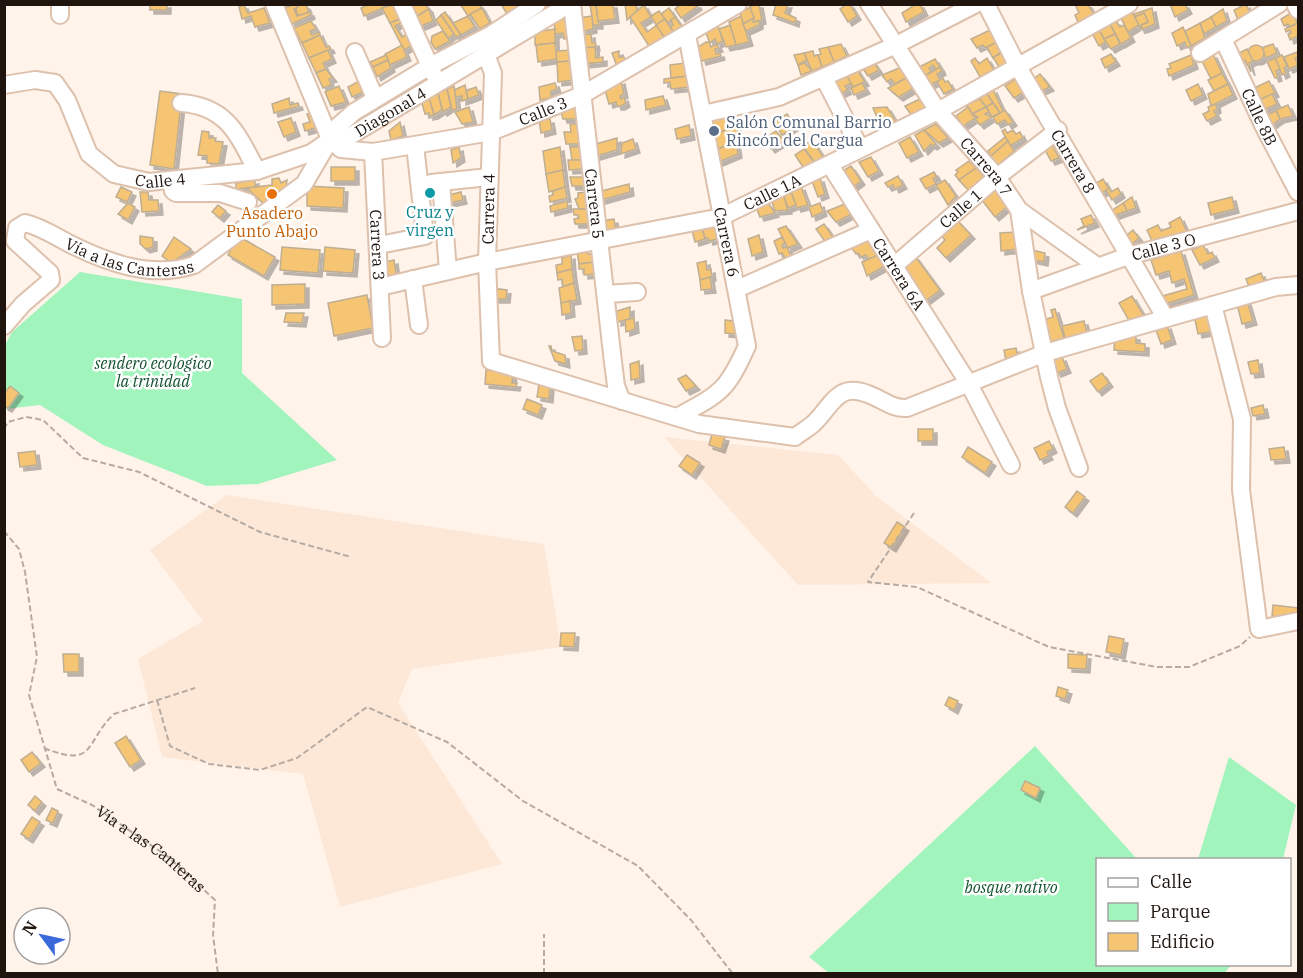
<svg xmlns="http://www.w3.org/2000/svg" width="1303" height="978" viewBox="0 0 1303 978" font-family="'IBM Plex Serif',serif">
<style>
.built{fill:#fde8d8}
.green{fill:#a2f4bd}
.building{fill:#f5c573;stroke:#bfae92;stroke-width:1.5;filter:url(#shadow)}
.lines{fill:none;stroke-linecap:round;stroke-linejoin:round}
.minor-casing{stroke:#ddc1ac;stroke-width:20}
.path{stroke:#b6aba3;stroke-width:2;stroke-dasharray:6 3;stroke-linecap:butt}
.minor{stroke:#fff;stroke-width:16}
.service-dot{fill:#5c6f8a;stroke:#fff;stroke-width:2}
.culture-dot{fill:#0f9aa8;stroke:#fff;stroke-width:2}
.food-dot{fill:#e8710a;stroke:#fff;stroke-width:2}
.labels{text-anchor:middle;dominant-baseline:central;stroke-width:5;stroke-linejoin:round;paint-order:stroke}
.street-label{font-size:16px;fill:#1f150e;stroke:#fff}
.service-label{font-size:16px;fill:#4e5e75;stroke:#fff;text-anchor:start}
.culture-label{font-size:16px;fill:#0d838f;stroke:#fff}
.food-label{font-size:16px;fill:#c56008;stroke:#fff}
.park-label{font-size:16px;font-style:italic;fill:#14532f;stroke:#fff}
</style>
<defs>
<filter id="shadow"><feDropShadow dx="4" dy="4" stdDeviation="0" flood-color="#0004"/></filter>
</defs>
<rect width="100%" height="100%" fill="#fff3ea"/>
<g class="built">
<polygon points="664,437 838,455 876,496 991,583 798,585"/>
<polygon points="227,495 544,544 561,647 412,669 398,703 502,864 340,907 303,774 162,757 138,659 203,621 150,550"/>
</g>
<g class="green">
<polygon points="80,272 242,299 242,373 337,460 258,484 207,486 103,445 40,405 6,409 5,412 5,345 12,332"/>
<polygon points="1035,746 1137,859 1098,860 1098,964 1231,965 1224,974 830,974 809,957"/>
<polygon points="1229,757 1296,805 1283,859 1198,859"/>
</g>
<g class="building">
<circle cx="302" cy="10" r="6"/>
<rect x="150" y="4" width="17" height="6"/>
<polygon points="297,4 298,7 294,9 297,16 310,12 311,15 292,24 284,8"/>
<polygon points="369,4 391,4 391,5 364,16 361,8"/>
<polygon points="394,4 400,19 390,23 382,8"/>
<polygon points="409,4 425,4 429,9 412,19"/>
<polygon points="460,4 479,4 482,8 468,16"/>
<polygon points="501,4 521,4 521,5 507,14"/>
<polygon points="590,4 596,4 599,25 593,25"/>
<polygon points="596,4 613,4 615,19 598,21"/>
<polygon points="625,4 636,4 637,11 627,20"/>
<polygon points="681,4 697,4 698,6 681,18 675,9"/>
<polygon points="755,4 759,4 762,20 753,22 750,7"/>
<polygon points="776,4 788,4 785,13 796,18 795,23 773,15"/>
<polygon points="847,4 850,4 857,16 848,22 840,9"/>
<polygon points="916,4 920,4 924,12 906,22 902,13"/>
<polygon points="1075,4 1088,4 1094,15 1078,22 1075,15 1079,13"/>
<polygon points="1170,4 1185,4 1188,10 1175,17"/>
<polygon points="1246,4 1250,13 1238,20 1234,10"/>
<polygon points="244,5 248,13 264,8 270,23 255,27 251,16 242,19 239,7"/>
<polygon points="644,5 651,17 641,23 647,32 657,25 664,37 649,46 630,17"/>
<polygon points="750,7 754,18 743,24 740,13"/>
<polygon points="482,8 490,23 480,29 470,14"/>
<polygon points="669,8 675,17 667,23 661,14"/>
<polygon points="1152,8 1155,24 1143,29 1141,25 1148,22 1144,13 1135,17 1134,14"/>
<polygon points="429,9 433,21 419,27 412,19"/>
<polygon points="1223,9 1227,21 1216,27 1211,17"/>
<polygon points="659,11 665,19 656,25 651,16"/>
<polygon points="445,12 461,35 456,37 441,15"/>
<polygon points="1132,12 1139,25 1128,32 1121,18"/>
<polygon points="1144,13 1148,22 1141,25 1141,30 1135,17"/>
<polygon points="1291,13 1298,23 1290,27 1288,24 1284,26 1281,19"/>
<polygon points="441,15 454,34 448,38 436,20"/>
<polygon points="468,16 475,27 461,35 453,23"/>
<polygon points="592,16 593,29 584,31 585,34 580,35 578,18"/>
<polygon points="741,16 749,42 736,45 729,22"/>
<polygon points="675,17 683,28 674,33 670,27 673,25 671,20"/>
<polygon points="1211,17 1216,27 1204,34 1200,23"/>
<polygon points="569,18 571,38 564,39 563,33 555,34 554,20"/>
<polygon points="754,18 753,22 759,21 759,25 746,31 743,24"/>
<polygon points="400,19 401,23 395,26 402,37 407,34 413,45 404,50 390,23"/>
<polygon points="665,19 674,33 665,38 656,25"/>
<polygon points="311,21 316,29 310,31 312,35 319,32 320,35 302,43 294,28"/>
<polygon points="1116,21 1120,27 1124,25 1131,38 1121,44 1110,24"/>
<polygon points="1200,23 1205,38 1191,46 1185,31"/>
<polygon points="1298,23 1298,36 1290,40 1288,34 1291,33 1290,30 1286,32 1285,29"/>
<polygon points="1110,24 1115,34 1104,39 1099,30"/>
<polygon points="730,25 736,45 726,47 719,29"/>
<polygon points="718,26 723,41 717,44 715,39 710,43 706,33"/>
<polygon points="1183,27 1191,46 1187,48 1185,42 1177,46 1172,33"/>
<polygon points="555,29 555,43 535,45 535,32"/>
<polygon points="990,30 997,42 985,48 983,45 977,48 971,39"/>
<polygon points="1099,30 1106,42 1099,46 1092,33"/>
<polygon points="443,31 450,41 435,49 431,42 432,36"/>
<polygon points="591,34 592,43 595,42 596,47 582,48 580,35"/>
<polygon points="1115,34 1120,44 1111,49 1104,39"/>
<polygon points="320,35 326,47 329,46 331,49 309,58 302,43"/>
<polygon points="706,42 709,42 711,47 717,44 719,48 715,49 716,54 720,53 721,56 702,61 698,47"/>
<polygon points="997,42 1002,51 993,58 987,47"/>
<polygon points="555,43 557,59 538,62 536,45"/>
<polygon points="841,44 847,56 834,62 828,47"/>
<polygon points="1273,44 1277,53 1266,58 1261,48"/>
<polygon points="402,45 407,57 390,65 385,54"/>
<circle cx="1256" cy="53" r="8"/>
<polygon points="595,47 596,58 603,57 603,62 584,64 582,48"/>
<polygon points="828,47 834,62 822,67 818,55 821,54 819,49"/>
<polygon points="1247,49 1253,61 1249,63 1251,72 1245,60 1238,61 1235,55"/>
<polygon points="328,50 332,59 323,63 326,69 316,73 309,58"/>
<polygon points="572,50 572,61 557,62 556,51"/>
<polygon points="619,51 619,57 624,57 627,63 618,69 612,53"/>
<polygon points="813,51 814,56 818,55 822,67 812,71 804,53"/>
<polygon points="1297,52 1298,57 1295,58 1298,65 1289,69 1284,57"/>
<polygon points="804,53 807,60 798,65 794,55"/>
<polygon points="1002,53 1007,63 999,67 993,57"/>
<polygon points="1111,54 1116,62 1105,68 1101,59"/>
<polygon points="1213,54 1222,73 1211,79 1202,61"/>
<polygon points="386,55 388,60 373,67 370,62"/>
<polygon points="1191,55 1194,65 1169,76 1167,69 1171,68 1169,64"/>
<polygon points="1282,55 1287,66 1284,68 1286,73 1282,75 1275,58"/>
<polygon points="975,58 979,64 987,58 994,70 980,77 971,61"/>
<polygon points="1275,58 1280,69 1276,71 1278,77 1275,78 1267,62"/>
<polygon points="935,59 940,67 936,70 933,65 929,68 931,72 923,77 917,68"/>
<polygon points="388,60 391,68 377,77 373,67"/>
<polygon points="872,60 879,70 868,76 861,66"/>
<polygon points="572,61 573,80 558,82 557,62"/>
<polygon points="686,63 688,76 671,78 670,65"/>
<polygon points="805,63 812,71 801,75 798,65"/>
<polygon points="904,66 910,76 895,84 891,79 887,82 882,75"/>
<polygon points="940,67 942,71 937,74 940,80 928,86 923,77"/>
<polygon points="856,68 865,82 853,87 845,73"/>
<polygon points="326,69 333,78 329,79 331,85 323,88 316,73"/>
<polygon points="845,73 853,87 850,84 845,86 848,90 836,96 828,81"/>
<polygon points="1222,73 1228,84 1214,91 1208,80"/>
<polygon points="1040,74 1050,87 1041,91 1032,80"/>
<polygon points="688,76 690,87 671,89 670,82 664,83 664,79"/>
<polygon points="910,76 916,87 899,97 888,88"/>
<polygon points="1018,77 1026,91 1014,98 1005,86"/>
<polygon points="943,78 945,82 948,81 953,89 944,94 937,82"/>
<polygon points="361,80 365,91 352,97 348,87"/>
<polygon points="621,80 624,94 620,96 621,99 624,97 626,103 621,106 617,106 616,102 609,104 605,90"/>
<polygon points="1269,81 1275,93 1257,101 1252,89"/>
<polygon points="555,83 557,89 551,91 551,98 540,100 539,87"/>
<polygon points="862,83 866,90 854,95 851,88"/>
<polygon points="1198,84 1203,95 1191,101 1186,90"/>
<polygon points="1228,84 1233,95 1211,106 1208,94"/>
<polygon points="465,85 468,99 462,101 462,96 456,97 454,90"/>
<polygon points="339,86 346,102 331,106 325,92"/>
<polygon points="454,86 457,109 452,110 447,89"/>
<polygon points="476,87 479,95 468,99 466,91"/>
<polygon points="447,89 451,107 443,112 438,93"/>
<polygon points="993,89 1003,111 1000,113 987,94"/>
<polygon points="160,91 182,94 174,169 150,165"/>
<polygon points="438,93 442,110 434,115 429,98"/>
<polygon points="987,94 993,103 986,107 979,98"/>
<polygon points="1272,94 1277,104 1262,111 1257,101"/>
<polygon points="663,96 666,105 646,110 645,100"/>
<polygon points="289,98 290,105 298,103 299,106 274,113 272,104"/>
<polygon points="429,98 434,115 429,116 429,113 425,114 422,103"/>
<polygon points="920,99 927,109 912,116 905,106"/>
<polygon points="980,99 986,107 972,114 966,105"/>
<polygon points="993,103 1000,113 992,117 986,107"/>
<polygon points="576,104 578,119 563,119 561,112"/>
<polygon points="1216,104 1217,109 1214,111 1217,116 1207,121 1203,114 1209,111 1208,107"/>
<polygon points="1288,105 1293,116 1280,119 1276,110"/>
<polygon points="469,107 473,122 462,124 455,112"/>
<polygon points="887,107 896,122 882,129 873,108"/>
<polygon points="968,107 975,118 963,126 956,116"/>
<polygon points="986,107 989,112 985,114 992,117 980,125 975,119 978,117 972,114"/>
<polygon points="1005,110 1013,122 1008,125 1005,120 997,124 993,117"/>
<polygon points="1276,111 1280,119 1269,127 1264,116"/>
<polygon points="725,113 731,127 712,136 708,119"/>
<polygon points="307,114 311,114 315,128 305,131 303,124 310,122"/>
<polygon points="787,114 795,126 782,135 774,122"/>
<polygon points="291,118 296,132 284,137 278,122"/>
<polygon points="550,119 552,130 541,133 539,120"/>
<polygon points="400,122 403,136 391,140 389,131"/>
<polygon points="570,124 577,124 580,144 566,144 564,132 571,132"/>
<polygon points="936,124 948,138 939,143 924,130"/>
<polygon points="689,125 691,136 677,139 675,129"/>
<polygon points="736,125 741,139 716,150 712,136"/>
<polygon points="1005,129 1007,133 1013,130 1016,134 1020,132 1023,138 1010,146 1002,131"/>
<polygon points="924,130 936,144 933,146 931,144 924,151 915,135"/>
<polygon points="202,131 209,132 209,138 216,138 215,141 223,142 219,164 207,163 207,156 198,155"/>
<polygon points="776,131 784,141 771,149 764,139"/>
<polygon points="910,137 919,152 907,158 899,143"/>
<polygon points="1005,137 1008,141 991,156 988,151"/>
<polygon points="617,138 617,150 593,157 592,145"/>
<polygon points="633,139 636,149 621,154 622,143"/>
<polygon points="812,140 824,158 814,162 803,146"/>
<polygon points="736,141 738,154 719,162 716,150"/>
<polygon points="1008,141 1014,151 997,166 991,156"/>
<polygon points="1050,141 1059,158 1051,161 1043,146"/>
<polygon points="459,147 461,158 453,163 451,150"/>
<polygon points="560,147 563,170 546,174 543,151"/>
<polygon points="570,147 581,147 583,160 572,160"/>
<polygon points="804,149 814,162 803,167 795,155"/>
<polygon points="871,157 879,171 868,177 859,162"/>
<polygon points="568,160 583,160 584,169 569,170"/>
<polygon points="969,161 976,168 959,180 955,175 958,172 956,170"/>
<polygon points="851,166 861,181 852,188 841,172"/>
<rect x="331" y="167" width="24" height="14"/>
<polygon points="976,168 985,178 969,191 959,180"/>
<polygon points="563,170 565,187 549,192 546,174"/>
<polygon points="934,172 937,177 933,178 936,184 926,189 920,179"/>
<polygon points="898,176 903,185 895,189 893,185 888,187 885,183"/>
<polygon points="570,177 585,177 587,186 572,186"/>
<polygon points="279,178 281,183 287,180 286,188 265,205 247,188 272,185 272,179"/>
<polygon points="820,178 825,194 818,197 812,181"/>
<polygon points="1103,179 1109,189 1098,195 1093,185"/>
<polygon points="255,180 255,187 236,189 236,183"/>
<polygon points="945,180 956,196 948,205 936,185"/>
<polygon points="629,184 630,192 598,201 597,192"/>
<polygon points="307,186 344,188 343,208 307,206"/>
<polygon points="801,186 808,205 797,208 791,192"/>
<polygon points="121,187 132,192 127,202 116,197"/>
<polygon points="565,187 567,198 550,202 549,196 553,195 553,191"/>
<polygon points="995,188 1009,205 995,217 981,199"/>
<polygon points="1109,188 1111,192 1118,188 1121,194 1112,200 1106,190"/>
<polygon points="140,192 148,192 149,200 158,200 159,211 142,212"/>
<polygon points="461,192 463,200 449,203 448,195"/>
<polygon points="588,192 590,209 579,209 575,199 578,198 578,193"/>
<polygon points="791,192 796,205 788,208 783,194"/>
<polygon points="783,194 788,210 775,211 771,199"/>
<polygon points="1132,197 1136,208 1127,211 1123,203"/>
<polygon points="1232,197 1235,209 1211,215 1208,203"/>
<polygon points="567,201 568,208 551,212 550,206"/>
<polygon points="128,203 135,207 128,220 118,214"/>
<polygon points="820,203 823,212 812,217 809,207"/>
<polygon points="1123,203 1127,211 1110,217 1108,213"/>
<polygon points="769,204 775,213 760,217 756,207"/>
<polygon points="845,204 852,214 836,222 827,211"/>
<polygon points="218,205 226,211 220,218 212,212"/>
<polygon points="573,209 587,209 589,224 575,224 574,219 579,218 578,215 574,215"/>
<polygon points="1091,215 1095,223 1077,230 1084,226 1081,219"/>
<polygon points="1180,217 1187,232 1155,247 1147,230 1158,225 1161,231 1171,227 1169,223"/>
<polygon points="614,219 616,232 602,235 601,221"/>
<polygon points="957,220 971,235 946,258 937,248 945,240 941,235"/>
<polygon points="714,224 717,239 709,241 708,238 705,238 702,228"/>
<polygon points="824,224 835,240 827,244 816,229"/>
<polygon points="786,226 798,244 788,248 778,229"/>
<polygon points="702,228 705,239 695,242 692,230"/>
<polygon points="1133,230 1139,238 1130,246 1123,238"/>
<polygon points="1017,232 1019,249 1001,251 1000,233"/>
<polygon points="759,235 763,252 752,256 748,239"/>
<polygon points="140,236 153,238 153,247 146,249 140,244"/>
<polygon points="238,236 275,257 264,276 228,255"/>
<polygon points="174,237 191,249 174,261 169,261 162,256"/>
<polygon points="782,237 785,243 782,245 783,248 787,247 793,260 783,264 781,260 785,258 782,253 779,254 774,241"/>
<polygon points="868,239 878,255 869,260 866,255 861,257 858,253 856,254 851,247"/>
<polygon points="1203,245 1208,254 1212,252 1215,258 1200,265 1192,250"/>
<polygon points="282,247 320,250 318,273 280,270"/>
<polygon points="325,247 355,250 353,273 323,271"/>
<polygon points="1032,250 1045,253 1044,262 1030,259"/>
<polygon points="587,251 588,254 593,254 594,262 579,264 577,252"/>
<polygon points="1181,251 1194,295 1162,305 1159,297 1187,289 1184,279 1172,283 1169,271 1156,275 1151,260"/>
<polygon points="571,255 572,269 557,273 556,265 562,264 562,258"/>
<polygon points="878,255 885,266 867,276 862,262"/>
<polygon points="915,256 940,290 924,302 900,268"/>
<polygon points="394,260 396,274 388,276 385,262"/>
<polygon points="706,261 707,270 711,269 712,277 700,280 697,263"/>
<polygon points="594,262 595,274 584,275 584,269 579,269 579,264"/>
<polygon points="572,269 574,283 563,287 562,279 558,280 557,273"/>
<polygon points="1261,273 1265,282 1250,289 1246,279"/>
<polygon points="710,277 712,289 701,290 700,280"/>
<polygon points="574,283 577,300 561,303 559,288"/>
<polygon points="305,284 305,304 272,305 272,285"/>
<polygon points="491,288 507,290 506,299 491,299"/>
<polygon points="367,295 373,328 334,336 328,303"/>
<polygon points="1132,296 1144,316 1131,324 1119,303"/>
<polygon points="570,301 571,313 562,315 561,303"/>
<polygon points="1247,301 1253,321 1242,324 1237,304"/>
<polygon points="630,307 630,319 617,322 617,311"/>
<polygon points="1055,309 1064,338 1049,342 1043,320 1053,317 1051,310"/>
<polygon points="1210,311 1215,331 1198,334 1194,315"/>
<polygon points="286,313 304,313 302,323 284,322"/>
<polygon points="634,318 635,329 626,332 625,320"/>
<polygon points="725,320 733,321 735,334 725,333"/>
<polygon points="1084,321 1087,332 1065,338 1062,326"/>
<polygon points="1167,325 1172,340 1161,344 1156,330"/>
<polygon points="1115,335 1136,336 1136,343 1145,344 1145,352 1114,350"/>
<polygon points="582,336 583,350 575,351 572,337"/>
<polygon points="549,346 551,346 552,351 565,355 566,364 555,361"/>
<polygon points="1016,348 1018,359 1006,361 1004,350"/>
<polygon points="1062,357 1067,369 1057,373 1052,361"/>
<polygon points="1258,360 1260,373 1251,374 1248,362"/>
<polygon points="639,361 640,378 631,380 630,364"/>
<polygon points="486,370 513,372 512,383 517,383 516,387 485,384"/>
<polygon points="1102,373 1109,383 1098,392 1090,381"/>
<polygon points="686,375 696,386 686,391 678,379"/>
<polygon points="539,384 550,386 549,399 537,397"/>
<polygon points="10,386 19,393 8,408 4,406 4,394"/>
<polygon points="527,399 542,405 538,415 523,409"/>
<polygon points="1263,405 1265,414 1253,416 1251,408"/>
<rect x="918" y="429" width="15" height="12"/>
<polygon points="712,434 725,437 721,449 709,445"/>
<polygon points="1049,441 1053,449 1047,452 1049,456 1040,460 1034,448"/>
<polygon points="968,447 992,462 985,473 962,457"/>
<polygon points="1284,447 1286,459 1271,460 1269,449"/>
<polygon points="35,451 37,465 20,467 18,453"/>
<polygon points="687,455 700,463 692,475 679,466"/>
<polygon points="1077,491 1085,497 1073,513 1065,507"/>
<polygon points="897,522 905,527 892,548 884,543"/>
<polygon points="1273,605 1298,608 1298,618 1272,616"/>
<polygon points="561,633 575,633 574,647 560,646"/>
<polygon points="1109,636 1124,639 1121,655 1106,652"/>
<polygon points="63,654 79,654 79,672 64,672"/>
<polygon points="1068,654 1087,655 1086,669 1068,668"/>
<polygon points="1058,687 1068,690 1065,699 1056,696"/>
<polygon points="949,697 958,701 954,710 945,705"/>
<polygon points="126,736 141,760 130,767 115,743"/>
<polygon points="32,752 41,763 29,772 21,760"/>
<polygon points="1025,781 1040,788 1036,798 1021,790"/>
<polygon points="35,796 42,802 35,811 28,805"/>
<polygon points="52,808 58,811 53,823 46,820"/>
<polygon points="32,817 40,822 29,839 21,834"/>
</g>
<g class="lines">
<g class="minor-casing">
<g id="minor">
<path id="s2" d="M274 4 330 139 341 149 373 152 491 132 582 95 738 4"/>
<polyline points="402,4 433,73"/>
<path id="s3" d="M572 4 613 362 616 386 622 401"/>
<path id="s4" d="M869 4 938 111 997 177 1019 210 1031 291 1049 377 1057 408 1079 468"/>
<path id="s5" d="M986 4 1018 67 1165 317"/>
<polyline points="1295,4 1298,10"/>
<polyline points="60,15 60,4"/>
<path id="s6" d="M1223 39 1263 125 1298 192"/>
<polyline points="355,52 375,98"/>
<polyline points="1200,53 1279,4"/>
<path d="M487 57 493 73 487 262 491 361 699 424 795 437C801 432 809 428 814 423 832 406 837 382 868 394 882 399 892 409 907 408L1045 353 1276 287 1298 285"/>
<polyline points="824,78 860,148"/>
<path id="s7" d="M4 85 35 80 55 83 67 100 89 154 114 174 149 182 257 171 311 153 330 140"/>
<path d="M181 103C227 106 238 135 257 171"/>
<polyline points="703,114 779,97 896,45 976,4"/>
<path id="s8" d="M330 139H345L570 4"/>
<path id="s9" d="M373 152 382 338"/>
<path id="s10" d="M830 165 969 384 1011 465"/>
<polyline points="171,180 173,191 176,193 220,193 248,202"/>
<polyline points="441,182 448,271"/>
<polyline points="431,183 489,177"/>
<polyline points="1019,210 1097,266"/>
<polyline points="379,245 425,236 415,145"/>
<path id="s11" d="M894 266 997 177 1058 130"/>
<polyline points="413,279 419,325"/>
<path id="s12" d="M380 287 487 262 721 217 938 111 1129 4"/>
<polyline points="737,289 871,230"/>
<path id="s13" d="M1031 291 1128 256 1298 211"/>
<polyline points="606,294 637,292"/>
<polyline points="1213,305 1242,419 1241,490 1259,629 1298,621"/>
<path id="s14" d="M4 326 23 304 51 280 50 273 15 241 17 228 25 223C42 227 54 236 70 244 108 263 152 279 194 265L304 184 338 126 354 112 430 66 492 34 537 4"/>
<path d="M677 417C721 393 726 392 747 346L687 35"/>
</g>
</g>
<g class="path">
<polyline points="4,429 8,422 26,417 43,420 83,458 139,472 260,532 351,557"/>
<polyline points="914,513 868,582 917,587 1049,647 1157,667 1189,667 1240,646 1250,637"/>
<path id="s1" d="M4 531 19 549 25 572 37 657 29 695 57 789 92 805 167 856 215 900 213 935 218 974"/>
<polyline points="157,700 170,746 209,764 260,770 297,758 367,707 447,742 523,801 638,866 691,920 733,974"/>
<path d="M44 748C97 769 84 742 114 714L195 688"/>
<polyline points="544,974 544,934"/>
</g>
<use href="#minor" class="minor"/>
</g>
<circle class="service-dot" cx="714" cy="131" r="6"/>
<circle class="culture-dot" cx="430" cy="193" r="6"/>
<circle class="food-dot" cx="272" cy="194" r="6"/>
<g class="labels">
<g class="street-label">
<text stroke="none"><textPath href="#s8" startOffset="68">Diagonal 4</textPath></text>
<text stroke="none"><textPath href="#s2" startOffset="369">Calle 3</textPath></text>
<text stroke="none"><textPath href="#s6" startOffset="86">Calle 8B</textPath></text>
<text stroke="none"><textPath href="#s5" startOffset="180">Carrera 8</textPath></text>
<text stroke="none"><textPath href="#s4" startOffset="201">Carrera 7</textPath></text>
<text stroke="none"><textPath href="#s7" startOffset="210">Calle 4</textPath></text>
<text stroke="none"><textPath href="#s12" startOffset="405">Calle 1A</textPath></text>
<text stroke="none"><textPath href="#s3" startOffset="201">Carrera 5</textPath></text>
<text stroke="none"><textPath href="#s11" startOffset="88">Calle 1</textPath></text>
<text transform="translate(488 209) rotate(-89)">Carrera 4</text>
<text transform="translate(727 242) rotate(78)">Carrera 6</text>
<text stroke="none"><textPath href="#s9" startOffset="93">Carrera 3</textPath></text>
<text stroke="none"><textPath href="#s13" startOffset="140">Calle 3 O</textPath></text>
<text stroke="none"><textPath href="#s14" startOffset="255">Vía a las Canteras</textPath></text>
<text stroke="none"><textPath href="#s10" startOffset="129">Carrera 6A</textPath></text>
<text stroke="none"><textPath href="#s1" startOffset="382">Vía a las Canteras</textPath></text>
</g>
<g class="service-label">
<text x="726" y="122">Salón Comunal Barrio<tspan x="726" dy="18">Rincón del Cargua</tspan></text>
</g>
<g class="culture-label">
<text x="430" y="212">Cruz y<tspan x="430" dy="18">virgen</tspan></text>
</g>
<g class="food-label">
<text x="272" y="213">Asadero<tspan x="272" dy="18">Punto Abajo</tspan></text>
</g>
<g class="park-label">
<text x="153" y="363">sendero ecologico<tspan x="153" dy="18">la trinidad</tspan></text>
<text x="1011" y="887">bosque nativo</text>
</g>
</g>
<rect width="1303" height="978" fill="none" stroke="#1f150e" stroke-width="12"/>
<rect x="1096" y="858" width="195" height="108" fill="#ffffff" stroke="#a5a19f" stroke-width="1.5"/>
<rect x="1108" y="878" width="30" height="9" fill="#ffffff" stroke="#a5a19f" stroke-width="1.5"/>
<text x="1150" y="888" font-size="18" fill="#1f150e">Calle</text>
<rect x="1108" y="903" width="30" height="18" fill="#a2f4bd" stroke="#a5a19f" stroke-width="1.5"/>
<text x="1150" y="918" font-size="18" fill="#1f150e">Parque</text>
<rect x="1108" y="933" width="30" height="18" fill="#f5c573" stroke="#a5a19f" stroke-width="1.5"/>
<text x="1150" y="948" font-size="18" fill="#1f150e">Edificio</text>
<g transform="translate(42 936) rotate(303)"><circle r="28" fill="#ffffff" stroke="#a5a19f" stroke-width="1.5"/>
<path d="M0-4.5L10 22L0 15L-10 22Z" fill="#3a69d9"/>
<text y="-9" font-size="16" font-weight="bold" text-anchor="middle" fill="#1f150e">N</text>
</g>
</svg>
